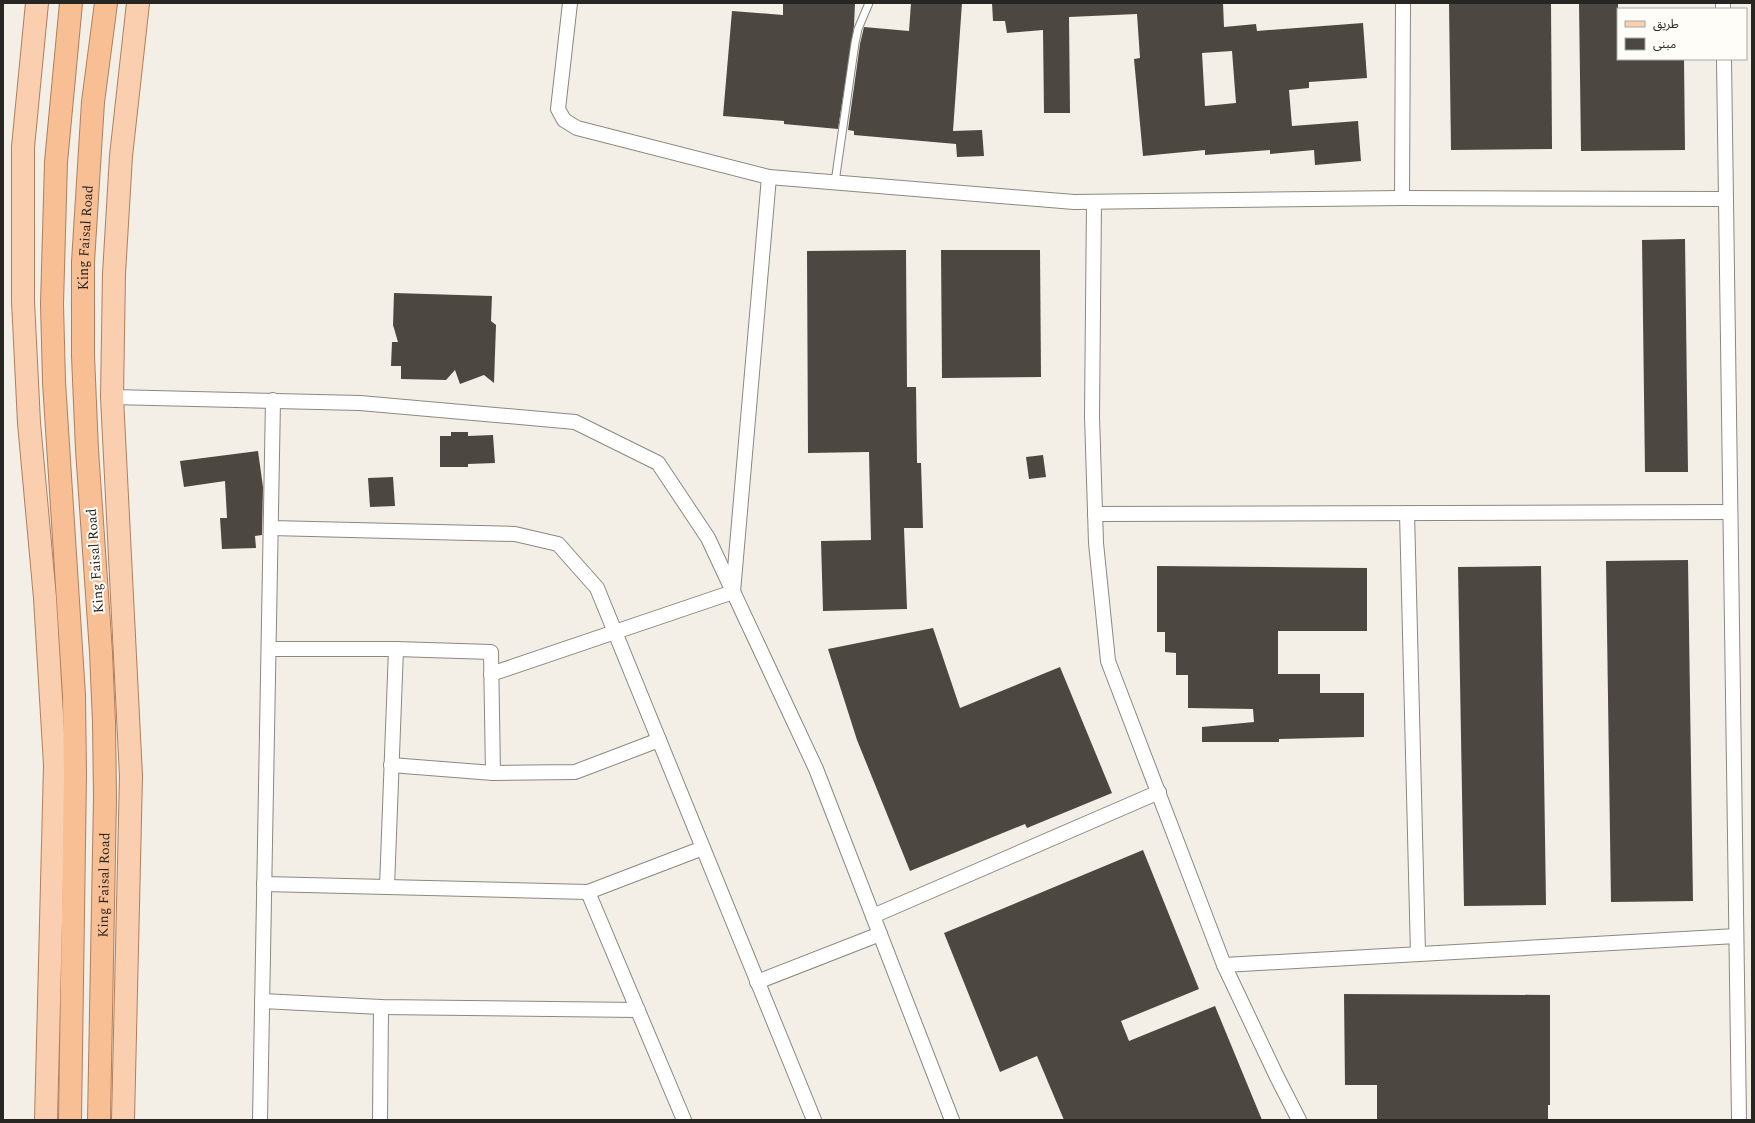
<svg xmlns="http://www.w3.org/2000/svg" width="1755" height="1123" viewBox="0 0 1755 1123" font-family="Spectral,'Noto Sans Arabic',serif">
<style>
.building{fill:#4d4742;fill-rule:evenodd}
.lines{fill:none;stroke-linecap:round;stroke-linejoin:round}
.service-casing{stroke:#8b8881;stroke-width:9}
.minor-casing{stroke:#8b8881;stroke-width:16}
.primary-casing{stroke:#af7f5c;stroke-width:24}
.trunk-casing{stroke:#af7f5c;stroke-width:24}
.service{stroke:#fff;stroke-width:7}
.minor{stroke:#fff;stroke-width:14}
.primary{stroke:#facfaf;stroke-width:22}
.trunk{stroke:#f8bf94;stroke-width:22}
.labels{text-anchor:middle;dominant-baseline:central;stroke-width:4;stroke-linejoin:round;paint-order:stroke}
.street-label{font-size:14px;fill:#282623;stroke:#fffdf8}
</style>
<rect width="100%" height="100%" fill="#f3efe7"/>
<g class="building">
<polygon points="783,3 855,3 854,26 838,129 784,124 784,121 723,116 732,11 783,15"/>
<polygon points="911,3 962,3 953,131 982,130 984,156 957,157 956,144 854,135 854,131 848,130 860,44 864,27 909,31"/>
<path d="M992 3H1223L1224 27 1256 24 1257 31 1363 23 1367 78 1309 82V88L1289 90 1292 126 1358 121 1361 161 1315 165 1314 150 1270 154V150L1205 155V150L1143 156 1134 59 1140 58 1137 14 1069 17 1070 113H1044L1043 30 1007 33 1005 21H993ZM1232 51 1236 103 1205 106 1202 53Z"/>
<polygon points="1449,3 1551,3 1552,149 1451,150"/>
<polygon points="1579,3 1618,3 1618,59 1684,59 1685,150 1581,151"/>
<polygon points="1685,239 1688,472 1645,472 1642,240"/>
<polygon points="906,250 907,387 916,387 917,463 921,463 923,528 904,528 907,609 823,611 821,541 871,540 869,452 808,453 807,251"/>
<polygon points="941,250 1040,250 1041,377 942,378"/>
<polygon points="394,293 492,296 491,321 496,325 494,383 484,375 460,384 455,370 446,380 401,379 401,366 391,366 392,342 398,342 393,325"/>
<polygon points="451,432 468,432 468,436 493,435 495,463 468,464 468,467 440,467 440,436 451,436"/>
<polygon points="258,451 263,487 262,535 255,536 256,548 222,549 220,518 227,518 225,481 184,487 180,461"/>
<polygon points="1043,455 1046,477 1029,479 1026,457"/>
<polygon points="393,477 395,506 370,507 368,478"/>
<polygon points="1688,560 1693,901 1611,902 1606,561"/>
<polygon points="1157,566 1367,568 1367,631 1278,631 1278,674 1320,674 1320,693 1364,693 1364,737 1279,739 1279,742 1202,742 1202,727 1254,722 1253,709 1188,708 1188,675 1176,675 1176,653 1165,652 1165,632 1157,632"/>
<polygon points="1541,566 1546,905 1464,906 1458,567"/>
<polygon points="933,628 960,708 1060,667 1112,793 1027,828 1025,824 910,871 857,740 828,649"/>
<polygon points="1143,850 1199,989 1121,1021 1129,1041 1215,1006 1262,1120 1064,1120 1037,1056 1000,1072 944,933"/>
<polygon points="1344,994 1550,995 1550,1105 1548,1105 1548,1120 1377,1120 1377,1085 1345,1085"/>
</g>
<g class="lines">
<g class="service-casing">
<polyline id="service" points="835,182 855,43 858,29 869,3"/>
</g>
<g class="minor-casing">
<g id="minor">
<polyline points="1723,3 1723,9"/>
<polyline points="1724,59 1739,1120"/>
<polyline points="769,177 1074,202 1402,198 1726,199"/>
<polyline points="1402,198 1403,3"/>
<polyline points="1094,202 1092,416 1096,543 1108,661 1224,965 1277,1077 1299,1120"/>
<polyline points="112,397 360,403 575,422 658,463 708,538 816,769 952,1120"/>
<polyline points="1407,513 1418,954"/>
<polyline points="1095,514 1730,512"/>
<polyline points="271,528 515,534 558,544 597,588 814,1120"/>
<polyline points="269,649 396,649 491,652 493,773"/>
<polyline points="491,674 733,592 769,177 577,128 564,120 558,109 570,3"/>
<polyline points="391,765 493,773 575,772 659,740"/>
<polyline points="264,884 588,892 703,848"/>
<polyline points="387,887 396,649"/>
<polyline points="588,892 684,1120"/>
<polyline points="873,916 1159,792"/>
<polyline points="1224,965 1736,936"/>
<polyline points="757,982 880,934"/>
<polyline points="262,1001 381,1007 638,1010"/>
<polyline points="260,1120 273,400"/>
<polyline points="380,1120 381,1007"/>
</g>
</g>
<g class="primary-casing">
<g id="primary">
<polyline points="37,3 23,147 23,301 29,423 45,598 55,765 46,1120"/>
<polyline points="123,1120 131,776 112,397 114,274 121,156 138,3"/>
</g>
</g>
<g class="trunk-casing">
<g id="trunk">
<polyline points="70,1120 75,774 74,695 54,382 52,304 56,162 71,3"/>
<path id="s1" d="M99 1120 105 798 104 722 101 652 87 450 83 356V262L93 102 106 3"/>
</g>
</g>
<use href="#service" class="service"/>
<use href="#minor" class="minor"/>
<use href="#primary" class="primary"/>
<use href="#trunk" class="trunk"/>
</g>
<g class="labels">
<g class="street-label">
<text stroke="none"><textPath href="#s1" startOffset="883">King Faisal Road</textPath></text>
<text transform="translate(95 561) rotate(-94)">King Faisal Road</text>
<text stroke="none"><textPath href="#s1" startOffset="235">King Faisal Road</textPath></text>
</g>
</g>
<rect width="1755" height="1123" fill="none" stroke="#282623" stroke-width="8"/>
<rect x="1617" y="8" width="130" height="52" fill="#fffdf8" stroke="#a9a7a3"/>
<rect x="1625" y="21" width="20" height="6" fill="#facfaf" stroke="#a9a7a3"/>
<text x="1653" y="28" font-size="12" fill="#282623">طريق</text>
<rect x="1625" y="38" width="20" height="12" fill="#4d4742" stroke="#a9a7a3"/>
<text x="1653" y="48" font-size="12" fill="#282623">مبنى</text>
</svg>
